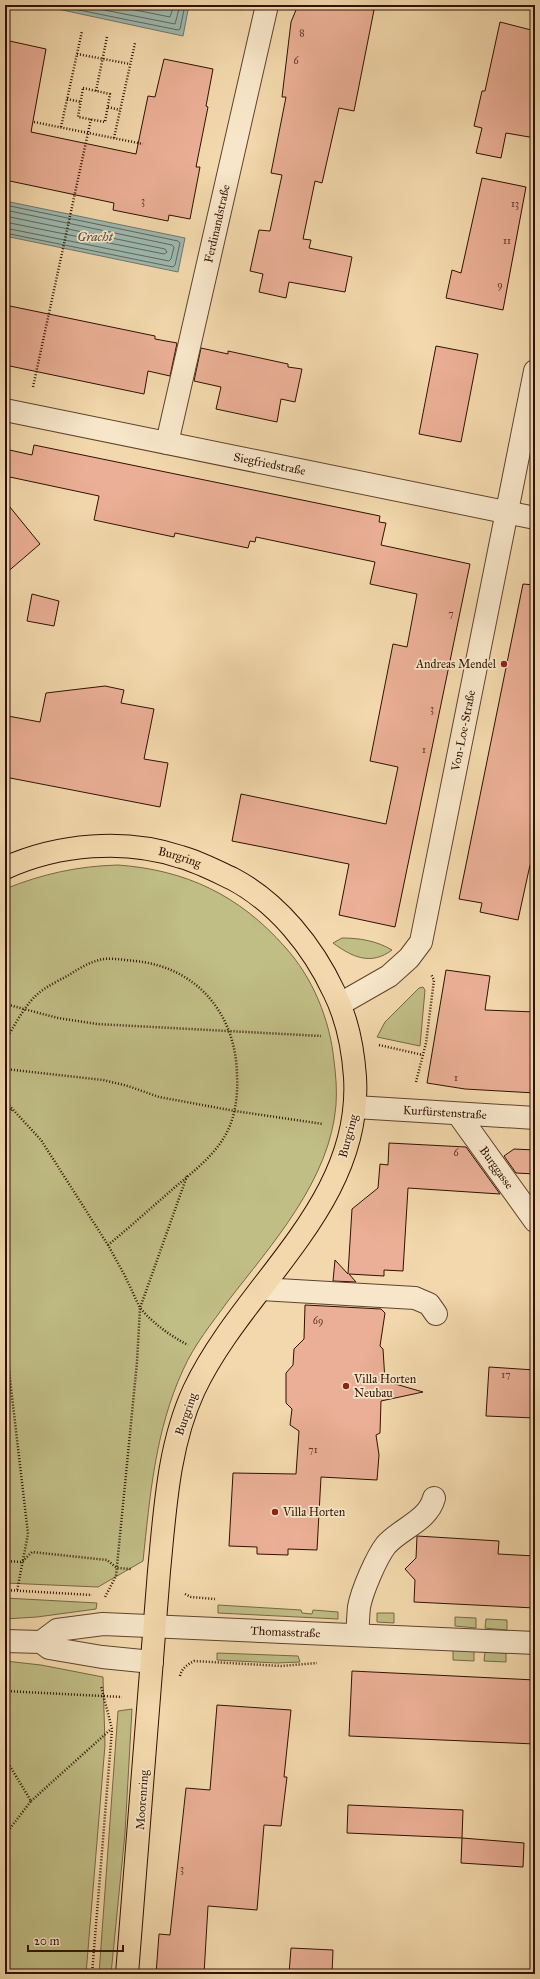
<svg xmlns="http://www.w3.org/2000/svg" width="540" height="1979" viewBox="0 0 540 1979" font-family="'IM FELL Great Primer',serif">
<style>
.green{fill:#c0bd85;stroke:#786744}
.water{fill:#9cb9af;stroke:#71766a}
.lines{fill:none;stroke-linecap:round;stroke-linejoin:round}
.shore{stroke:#666559;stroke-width:1}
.building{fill:#eaaf96;stroke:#301103}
.minor-casing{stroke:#60432d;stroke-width:24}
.major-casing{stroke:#301103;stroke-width:24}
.path{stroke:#301103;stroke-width:2.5;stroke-dasharray:1 2;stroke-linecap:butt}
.minor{stroke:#f7e6c9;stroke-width:22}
.major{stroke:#f2d8ac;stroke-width:22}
.poi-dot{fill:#8f2418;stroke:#f7e6c9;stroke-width:1.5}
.labels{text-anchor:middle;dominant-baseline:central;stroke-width:3.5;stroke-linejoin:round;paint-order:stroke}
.number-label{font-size:10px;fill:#5e3828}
.street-label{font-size:12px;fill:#301103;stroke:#f7e6c9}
.poi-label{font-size:12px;fill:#301103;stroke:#f7e6c9;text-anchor:start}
.water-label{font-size:13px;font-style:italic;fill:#564c3f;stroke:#f7e6c9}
</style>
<rect width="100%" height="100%" fill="#f2d8ac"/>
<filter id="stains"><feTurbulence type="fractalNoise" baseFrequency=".005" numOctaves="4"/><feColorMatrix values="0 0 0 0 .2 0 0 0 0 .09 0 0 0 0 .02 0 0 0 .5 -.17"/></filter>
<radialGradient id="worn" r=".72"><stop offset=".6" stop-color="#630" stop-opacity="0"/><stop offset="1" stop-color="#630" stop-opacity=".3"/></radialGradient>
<g class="green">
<path d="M118 865C186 870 239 895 285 947 313 978 330 1020 334 1061 336 1076 337 1090 336 1105 330 1180 272 1244 228 1301 212 1323 194 1345 183 1370 155 1431 150 1496 143 1561L98 1587 5 1583V889C42 874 78 866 118 865Z"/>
<path d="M342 938C360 938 377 941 392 950 371 966 352 957 333 943Z"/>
<polygon points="423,987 425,990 420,1046 377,1037 385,1022 419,988"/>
<polygon points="5,1598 97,1603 96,1609 37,1617 5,1619"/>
<polygon points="218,1605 301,1610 302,1613 312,1614 313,1610 338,1612 338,1619 218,1613"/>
<polygon points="377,1613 394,1613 394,1623 377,1622"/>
<polygon points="455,1617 476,1618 476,1628 455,1626"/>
<polygon points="486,1619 507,1620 507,1630 485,1628"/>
<polygon points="453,1650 474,1651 474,1661 453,1660"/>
<polygon points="485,1652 506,1653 506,1662 484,1661"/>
<polygon points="217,1653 298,1656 300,1662 277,1663 217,1660"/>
<polygon points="5,1661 41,1665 103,1677 105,1745 86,1974 5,1974"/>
<polygon points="132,1709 125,1833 111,1974 99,1974 118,1711"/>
</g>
<g class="water">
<polygon points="39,5 189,5 183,36"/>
<polygon points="5,201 185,238 178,272 5,236"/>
</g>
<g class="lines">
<g class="shore">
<polyline points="54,5 178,30 180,29 185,5"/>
<polyline points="79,5 175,24 180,5"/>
<polyline points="110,5 170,17 174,5"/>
<polyline points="5,205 178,241 180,243 175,265 173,267 5,233"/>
<polyline points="5,210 172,245 174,247 171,259 169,261 5,228"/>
<polyline points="5,216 165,249 167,252 164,254 5,222"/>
</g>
</g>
<g class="building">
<polygon points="298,5 350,5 374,10 354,111 339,108 322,183 315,181 303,239 311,240 309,248 352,257 345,292 289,282 286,298 259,292 263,274 250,271 259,230 270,231 282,175 271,173 286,97 282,97 291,22"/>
<polygon points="500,22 535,31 535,138 506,133 501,158 476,153 482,128 474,126 482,91 485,91"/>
<polygon points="5,40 46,49 31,132 136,154 148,96 155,97 164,59 213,69 206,106 208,107 196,167 200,167 190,219 169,215 168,221 113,210 114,203 5,180"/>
<polygon points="482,178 526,187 503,310 446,298 452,270 461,273"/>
<polygon points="5,305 155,336 155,339 177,343 170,376 148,371 144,394 5,365"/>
<polygon points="436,346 478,354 461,442 419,434"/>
<polygon points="201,348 228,354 228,351 288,364 288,367 302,369 295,402 281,399 277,422 216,409 221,387 194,381"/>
<polygon points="34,445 380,516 379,522 386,523 381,545 470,564 395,927 339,915 349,864 232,841 241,794 386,824 398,767 370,761 393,644 407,647 417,594 370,584 375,562 256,537 255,542 250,541 248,548 175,533 174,537 94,520 99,496 5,476 5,449 32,455"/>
<polygon points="5,501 40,544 5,574"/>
<polygon points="523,584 535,585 535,866 530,865 518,920 480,912 482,903 459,899"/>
<polygon points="32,594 59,601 54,626 27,621"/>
<polygon points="105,686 124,690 121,703 154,709 144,759 168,763 160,807 5,777 5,733 8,716 40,722 46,693"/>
<polygon points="446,970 490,976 485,1010 535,1012 535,1093 465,1089 427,1083"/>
<polygon points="389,1143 466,1147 500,1194 408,1188 403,1271 384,1270 384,1276 349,1274 356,1282 333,1281 335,1260 348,1274 352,1209 378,1188 380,1164 388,1165"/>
<polygon points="514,1149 535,1150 535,1174 516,1173 504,1156"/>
<polygon points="305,1305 381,1309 385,1313 380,1346 383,1349 385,1381 423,1392 381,1401 380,1433 376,1435 379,1455 377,1480 321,1477 317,1550 288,1549 288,1555 257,1554 257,1547 229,1546 233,1473 296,1474 299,1431 290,1425 292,1409 286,1403 286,1373 293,1365 294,1349 304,1339"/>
<polygon points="489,1367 535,1370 535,1418 486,1416"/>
<polygon points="417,1536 499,1541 498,1554 535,1556 535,1608 414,1602 415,1580 405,1569 416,1558"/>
<polygon points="352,1671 535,1680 535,1744 349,1736"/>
<polygon points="217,1705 291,1710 284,1777 287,1777 281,1826 264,1825 257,1910 208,1906 204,1974 156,1974 159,1934 170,1935 186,1788 210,1790"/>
<polygon points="348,1805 463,1810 462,1838 347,1833"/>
<polygon points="462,1838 524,1843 523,1867 461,1863"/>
<polygon points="291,1948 333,1950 332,1974 289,1974"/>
</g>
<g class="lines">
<g class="minor-casing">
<g id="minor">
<path id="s1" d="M5 410 535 518"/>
<path id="s2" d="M167 443 267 5"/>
<path id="s3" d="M340 1004 389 976 409 958 421 942 535 371"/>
<path id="s4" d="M355 1107 535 1118"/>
<path id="s5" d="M458 1114 535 1221"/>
<polyline points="261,1289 415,1298 429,1304 436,1314"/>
<path d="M357 1635C358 1626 358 1617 359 1607 362 1591 376 1558 386 1545 401 1528 428 1521 434 1498"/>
<polyline points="5,1641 41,1642 49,1648 102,1657 152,1662"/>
<path id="s6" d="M41 1642 57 1630 103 1624 535 1643"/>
</g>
</g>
<g class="major-casing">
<g id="major">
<path id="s7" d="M5 868C58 844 125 838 181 857 199 862 216 871 233 879 278 903 313 947 334 992 347 1018 353 1048 355 1077 363 1205 244 1284 194 1390 168 1446 165 1511 159 1571L127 1974"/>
</g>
</g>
<g class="path">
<polyline points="77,54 130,64"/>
<polygon points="83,88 110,94 105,122 78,117"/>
<polyline points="96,91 107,37"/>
<polyline points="67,99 81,102"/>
<polyline points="108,107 120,110"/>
<polyline points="34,122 143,144"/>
<polyline points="61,127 82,31"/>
<polyline points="114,138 135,43"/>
<polyline points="33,387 91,119"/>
<polyline points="5,1004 58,1018 97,1024 321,1036"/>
<path d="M5 1041C15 1025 25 1004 40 992 49 985 60 980 69 975 78 969 88 963 99 960 110 957 123 960 135 961 197 967 236 1014 237 1075 238 1093 236 1111 229 1128 217 1154 195 1170 174 1188 152 1207 130 1227 108 1245"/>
<polyline points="379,1045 423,1055"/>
<polyline points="5,1069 103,1080 128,1086 159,1097 235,1111 323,1124"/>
<polyline points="416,1082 426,1043 434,980 431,974"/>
<polyline points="5,1101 41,1140 108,1245 125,1276 140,1308 137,1362 116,1576 105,1597"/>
<polyline points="5,1117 13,1108"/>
<path d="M187 1176 140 1308C154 1324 169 1335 188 1345"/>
<polyline points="5,1336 28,1534 17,1591"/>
<polyline points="530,1365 535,1365"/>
<polyline points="5,1561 22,1562 32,1552 107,1560 117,1568 131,1569"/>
<polyline points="5,1590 92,1595"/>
<polyline points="185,1594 191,1597 215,1599"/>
<path d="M180 1676C182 1668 187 1665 194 1661L281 1666 317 1663"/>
<polyline points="5,1691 122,1697"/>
<polyline points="5,1758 31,1801 5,1835"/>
<polyline points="31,1801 111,1729"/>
<polyline points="92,1974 112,1729 101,1686"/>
</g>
<use href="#minor" class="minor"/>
<use href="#major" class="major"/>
</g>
<g class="poi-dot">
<circle cx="504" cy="664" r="4"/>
<circle cx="346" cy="1386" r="4"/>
<circle cx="275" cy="1512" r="4"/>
</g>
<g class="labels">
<g class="number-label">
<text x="302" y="33">8</text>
<text x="296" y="61">6</text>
<text x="143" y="201">3</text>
<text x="515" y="204">13</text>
<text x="507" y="241">11</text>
<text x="500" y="285">9</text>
<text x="451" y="614">7</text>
<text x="432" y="709">3</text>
<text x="424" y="750">1</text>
<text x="456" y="1078">1</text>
<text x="456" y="1153">6</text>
<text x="318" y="1321">69</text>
<text x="506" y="1375">17</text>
<text x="313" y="1450">71</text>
<text x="182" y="1869">3</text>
</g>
<g class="street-label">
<text stroke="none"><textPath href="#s2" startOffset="225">Ferdinandstraße</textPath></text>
<text stroke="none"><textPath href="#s1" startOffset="270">Siegfriedstraße</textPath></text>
<text stroke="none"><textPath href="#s3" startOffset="319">Von-Loe-Straße</textPath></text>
<text stroke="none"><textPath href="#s7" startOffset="179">Burgring</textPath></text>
<text stroke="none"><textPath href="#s4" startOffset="90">Kurfürstenstraße</textPath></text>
<text transform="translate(348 1136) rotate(-75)">Burgring</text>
<text stroke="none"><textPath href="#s5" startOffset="66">Burggasse</textPath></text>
<text transform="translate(186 1414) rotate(-71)">Burgring</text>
<text stroke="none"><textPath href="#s6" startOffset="249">Thomasstraße</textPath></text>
<text transform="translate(142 1800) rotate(-86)">Moorenring</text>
</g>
<g class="poi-label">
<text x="496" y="664" text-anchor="end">Andreas Mendel</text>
<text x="354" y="1379">Villa Horten<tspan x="354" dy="14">Neubau</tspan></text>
<text x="283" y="1512">Villa Horten</text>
</g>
<g class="water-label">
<text x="95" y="237">Gracht</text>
</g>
</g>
<rect width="540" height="1979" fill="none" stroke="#f2d8ac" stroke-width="20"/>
<rect x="6" y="6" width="528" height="1967" fill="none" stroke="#301103" stroke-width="2"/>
<rect x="10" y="10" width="520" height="1959" fill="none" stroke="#301103"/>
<path d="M28 1945v6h95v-6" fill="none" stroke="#301103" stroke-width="2"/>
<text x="34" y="1945" font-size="12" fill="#301103" stroke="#f7e6c9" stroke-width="3" paint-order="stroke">20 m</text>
<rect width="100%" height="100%" filter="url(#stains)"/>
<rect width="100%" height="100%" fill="url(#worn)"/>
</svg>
